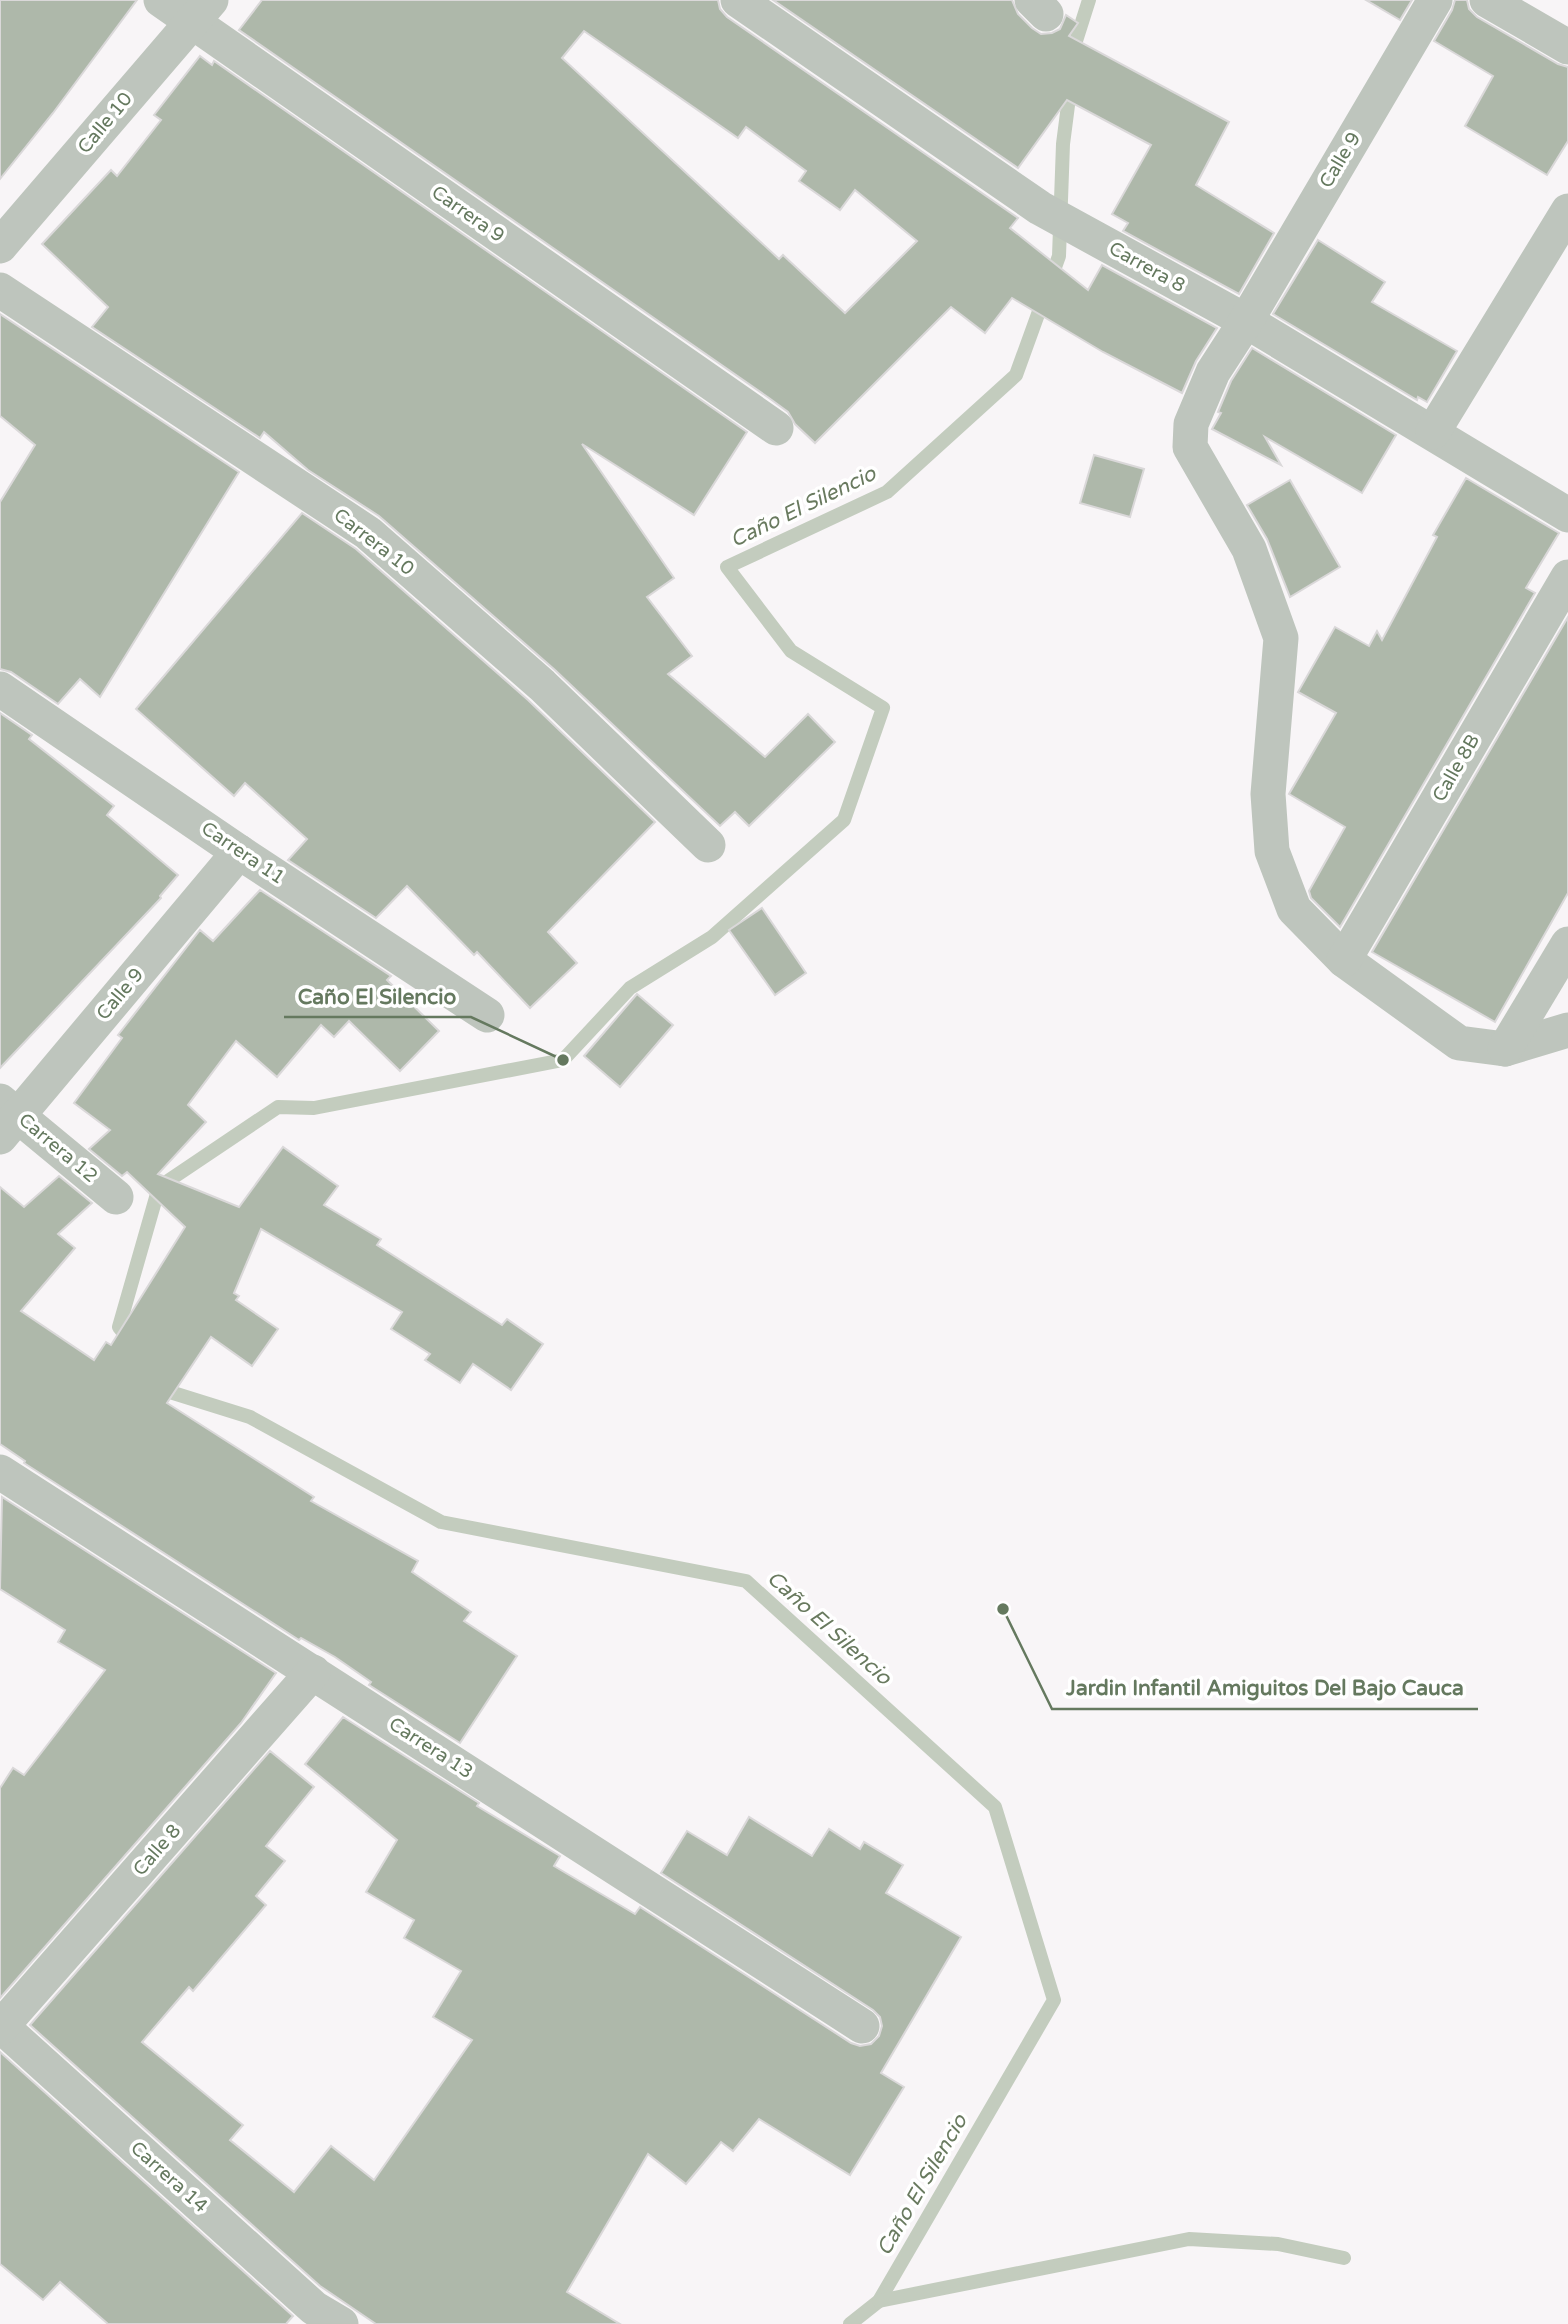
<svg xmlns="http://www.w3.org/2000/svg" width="1568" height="2324" viewBox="0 0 1568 2324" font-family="'Varela Round',sans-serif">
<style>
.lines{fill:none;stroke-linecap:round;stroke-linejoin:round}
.stream{stroke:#c3ccbe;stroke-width:14}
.building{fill:#aeb8aa;stroke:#dad8d9;stroke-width:2;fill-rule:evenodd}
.street{stroke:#bec5bd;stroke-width:35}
.labels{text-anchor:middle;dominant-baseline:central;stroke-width:7;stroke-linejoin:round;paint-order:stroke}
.street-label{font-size:19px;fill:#65795f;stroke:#fff}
.water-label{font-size:21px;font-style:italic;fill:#697a5f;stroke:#fff}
.leader{fill:none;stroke:#65795f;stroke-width:2.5}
.callout-dot{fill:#65795f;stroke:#fff;stroke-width:2.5}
.callout-label{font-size:21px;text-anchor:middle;font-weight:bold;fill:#65795f;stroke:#fff;stroke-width:7;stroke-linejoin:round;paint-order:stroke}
</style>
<rect width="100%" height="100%" fill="#f8f5f7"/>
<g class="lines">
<g class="stream">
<polyline points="1074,58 1076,41 1089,0"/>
<polyline points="132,1343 119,1327 159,1187 278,1107 314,1108 563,1060 630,988 712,937 844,820 883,708 791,651 727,567 887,492 1016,375 1059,256 1063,144 1071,82"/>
<polyline points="162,1381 170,1392 250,1417 441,1522 746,1581 995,1807 1054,2000 879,2301 850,2324"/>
<polyline points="879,2301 1189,2239 1278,2244 1344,2258"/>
</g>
</g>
<g class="building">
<polygon points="0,0 137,0 53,113 0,179"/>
<path d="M262 0H718L720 9 727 17 1018 218 1010 228 1088 290 1102 265 1217 328 1196 361 1182 393 1103 352 1012 298 985 333 951 307 815 443 795 424 788 412 769 398 239 30ZM584 31 738 138 746 127 806 171 799 181 840 210 855 190 917 241 845 313 783 255 779 259 562 58Z"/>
<polygon points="773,0 1012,0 1018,14 1032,28 1041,34 1052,33 1060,29 1066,15 1078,23 1069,36 1229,122 1196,185 1274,233 1239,294 1123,231 1128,223 1112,214 1151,145 1067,100 1018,168"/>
<polygon points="1366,0 1412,0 1400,20"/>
<polygon points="1455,0 1467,0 1469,9 1477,17 1558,64 1568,67 1568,141 1547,175 1465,126 1493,76 1434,41 1452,10"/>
<polygon points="200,56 212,65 214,61 747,432 694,515 582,444 674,578 647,597 692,656 668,674 765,757 808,714 835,742 749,826 735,812 720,826 555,670 379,516 308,470 264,432 260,438 92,327 108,307 42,244 111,170 117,176 161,120 154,115"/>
<polygon points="1318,240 1385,282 1372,302 1457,351 1427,402 1418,397 1417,400 1273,314"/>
<polygon points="0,314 239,472 100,697 80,679 58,704 11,672 0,669 0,502 35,445 0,416"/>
<polygon points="1252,348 1396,435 1362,493 1265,437 1281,465 1212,429 1221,413 1218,412 1231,381"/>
<polygon points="1094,455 1144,469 1130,517 1080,503"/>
<polygon points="1466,478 1559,533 1526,588 1535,593 1340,927 1311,898 1309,891 1345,827 1289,794 1336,713 1298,692 1335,627 1369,646 1377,631 1382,640 1437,537 1433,535"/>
<polygon points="1290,480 1340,567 1290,597 1267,539 1247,505"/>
<polygon points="302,513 356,549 528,700 655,822 548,932 577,963 530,1008 477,952 474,955 407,886 376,918 288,860 307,839 245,783 234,796 136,709"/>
<polygon points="1568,617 1568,893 1495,1022 1372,952"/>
<polygon points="0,713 32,735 29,739 114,806 107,815 178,875 160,896 161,898 0,1068"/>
<polygon points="260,890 391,976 387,980 439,1031 400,1071 349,1021 334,1037 321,1025 277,1077 236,1041 188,1105 206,1122 158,1174 239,1207 283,1147 338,1186 324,1205 381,1239 377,1245 502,1325 507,1319 543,1344 511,1390 473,1364 460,1383 425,1360 430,1354 391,1329 402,1312 261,1229 234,1293 239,1296 236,1300 278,1329 252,1366 211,1337 167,1403 314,1497 311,1501 418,1561 412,1572 471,1612 464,1621 517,1656 460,1743 369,1685 371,1682 335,1657 301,1638 299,1640 24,1463 25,1461 0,1444 0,1187 24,1207 59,1176 92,1203 58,1234 75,1248 21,1311 94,1360 106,1342 111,1345 185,1227 127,1172 122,1176 89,1149 110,1130 74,1103 122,1038 118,1035 200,930 213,941"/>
<polygon points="762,908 806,973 775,995 729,930"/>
<polygon points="637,994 673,1025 620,1087 584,1056"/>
<polygon points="2,1497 276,1673 241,1723 0,1998 0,1788 13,1768 24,1775 105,1670 58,1642 65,1630 0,1589"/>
<polygon points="343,1717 479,1803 477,1806 560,1856 554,1866 635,1914 640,1907 851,2043 860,2046 871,2044 879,2036 882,2026 880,2017 873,2010 661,1873 687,1831 727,1855 749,1817 812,1856 829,1829 860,1849 864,1842 903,1865 886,1893 961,1937 881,2073 904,2087 850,2175 759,2119 733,2151 721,2142 686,2184 648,2154 567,2292 620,2324 376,2324 320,2286 30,2025 270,1751 314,1787 266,1846 285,1861 256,1896 266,1905 193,1991 189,1987 142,2042 243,2125 230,2140 294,2192 331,2146 374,2180 472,2040 433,2017 461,1971 404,1938 414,1920 366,1892 397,1840 305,1764"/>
<polygon points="0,2052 293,2316 286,2324 108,2324 60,2282 43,2300 0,2264"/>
</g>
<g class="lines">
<g class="street">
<polyline points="161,0 776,428"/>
<polyline points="738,0 1040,208 1246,321 1568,515"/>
<polyline points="1032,0 1046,14"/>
<polyline points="1435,0 1246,321 1213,372 1191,424 1190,447 1249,549 1281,638 1268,794 1272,851 1294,909 1344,960 1459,1043 1505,1049 1568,1030"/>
<polyline points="1487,0 1568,47"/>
<polyline points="0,246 211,0"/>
<polyline points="0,290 368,533 542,685 708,845"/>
<polyline points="1433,432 1568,211"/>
<polyline points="0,689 239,852 487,1015"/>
<polyline points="1344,960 1568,577"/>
<polyline points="1505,1049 1568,944"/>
<polyline points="0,1101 116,1197"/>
<polyline points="0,1137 239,852"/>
<polyline points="0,1472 862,2026"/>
<polyline points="0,2025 314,2308 341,2324"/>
<polyline points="0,2028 313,1672"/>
</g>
</g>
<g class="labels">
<g class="street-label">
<text transform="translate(105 123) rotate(-50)">Calle 10</text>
<text transform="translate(1340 160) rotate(-59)">Calle 9</text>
<text transform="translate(468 214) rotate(35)">Carrera 9</text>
<text transform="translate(1147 267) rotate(29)">Carrera 8</text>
<text transform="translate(374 542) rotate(38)">Carrera 10</text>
<text transform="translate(1456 768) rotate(-60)">Calle 8B</text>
<text transform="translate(243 853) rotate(34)">Carrera 11</text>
<text transform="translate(120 994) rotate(-50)">Calle 9</text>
<text transform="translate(58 1148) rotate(40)">Carrera 12</text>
<text transform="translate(431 1748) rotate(33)">Carrera 13</text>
<text transform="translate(157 1850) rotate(-49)">Calle 8</text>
<text transform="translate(169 2177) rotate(42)">Carrera 14</text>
</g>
<g class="water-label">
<text transform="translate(803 507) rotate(-26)">Caño El Silencio</text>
<text transform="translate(829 1628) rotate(42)">Caño El Silencio</text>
<text transform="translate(922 2185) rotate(-60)">Caño El Silencio</text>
</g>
</g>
<path class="leader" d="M563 1060L471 1017H284M1003 1609L1052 1709H1478"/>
<g class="callout-dot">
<circle cx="563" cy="1060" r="7"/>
<circle cx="1003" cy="1609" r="7"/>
</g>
<g class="callout-label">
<text x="377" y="1004">Caño El Silencio</text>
<text x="1265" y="1695">Jardin Infantil Amiguitos Del Bajo Cauca</text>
</g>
</svg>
